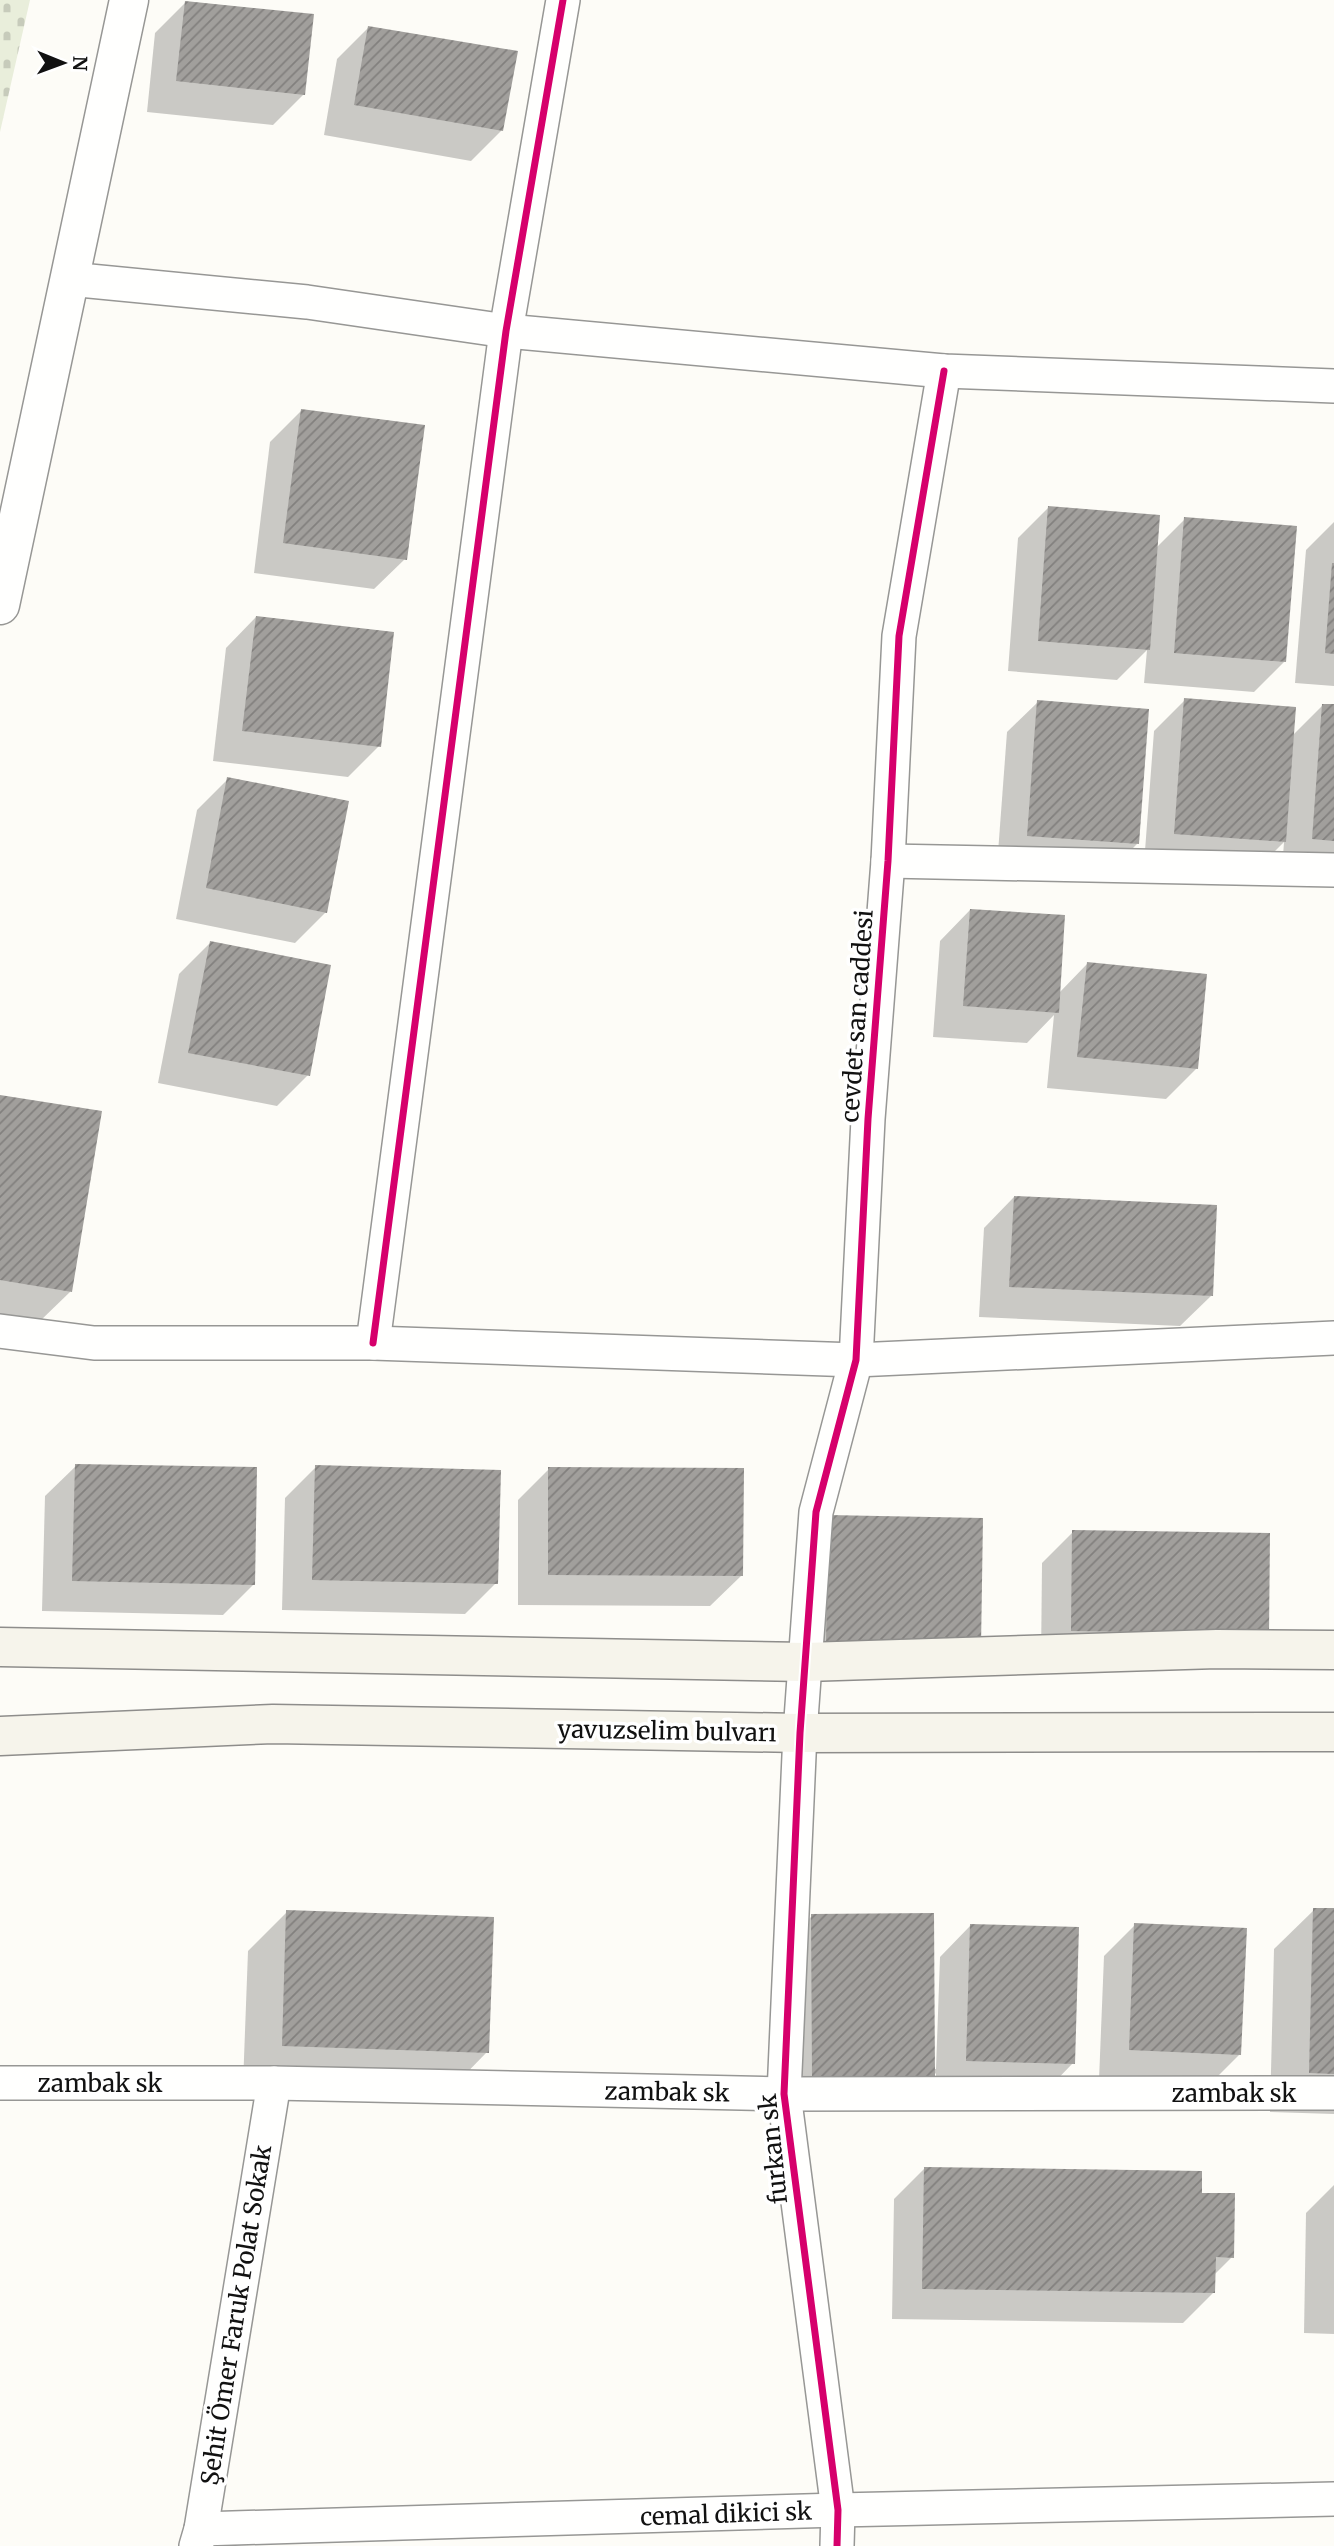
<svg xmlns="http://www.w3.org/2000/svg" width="1334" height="2546" viewBox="0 0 1334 2546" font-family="Merriweather,serif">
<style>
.cemetery{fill:url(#cemetery-stones)}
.shadow{fill:#0003}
.building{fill:url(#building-hatch)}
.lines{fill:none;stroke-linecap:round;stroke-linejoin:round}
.minor-casing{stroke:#979795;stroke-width:36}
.tertiary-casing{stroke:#979795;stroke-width:41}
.secondary-casing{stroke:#8e8d8b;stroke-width:41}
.minor{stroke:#fffffe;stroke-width:33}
.tertiary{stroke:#fffffe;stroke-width:38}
.secondary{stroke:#f6f4eb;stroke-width:38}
.cycleway-casing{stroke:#fff;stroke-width:11}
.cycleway{stroke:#d6006c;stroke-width:7}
.labels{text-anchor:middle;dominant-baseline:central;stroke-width:7;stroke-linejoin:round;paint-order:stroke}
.street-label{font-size:24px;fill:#111;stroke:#fff}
</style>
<defs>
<pattern id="cemetery-stones" width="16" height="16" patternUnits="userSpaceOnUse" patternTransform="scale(1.75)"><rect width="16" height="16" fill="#e9eedb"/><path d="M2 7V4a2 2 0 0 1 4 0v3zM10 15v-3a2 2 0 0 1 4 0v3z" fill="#c7cbbb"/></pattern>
<pattern id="building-hatch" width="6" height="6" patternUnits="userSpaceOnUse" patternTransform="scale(1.75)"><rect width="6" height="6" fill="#a19f9c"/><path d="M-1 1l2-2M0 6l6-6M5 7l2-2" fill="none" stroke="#82807e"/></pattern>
</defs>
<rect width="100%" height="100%" fill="#fdfcf7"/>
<polygon class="cemetery" points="0,0 30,0 0,132"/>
<g class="shadow">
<polygon points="186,2 304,94 273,125 147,112 155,33"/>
<polygon points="368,28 502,130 471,161 324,135 337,59"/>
<polygon points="301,411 405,559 374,589 254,573 270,442"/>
<polygon points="1048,508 1156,548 1185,519 1285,661 1254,692 1144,683 1147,650 1117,680 1008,671 1018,538"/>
<polygon points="1334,522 1334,686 1295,683 1306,550"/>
<polygon points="256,617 379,746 348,777 213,761 226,648"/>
<polygon points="1185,700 1292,736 1323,705 1334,706 1334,874 1282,870 1284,842 1254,872 1144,864 1154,731"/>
<polygon points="1038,702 1137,844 1107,874 997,866 1007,732"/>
<polygon points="228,779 326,912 295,943 176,919 197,810"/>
<polygon points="970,910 1059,993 1087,964 1197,1068 1166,1099 1047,1088 1054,1015 1027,1043 933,1037 940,941"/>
<polygon points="210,943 308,1075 277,1106 158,1083 179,974"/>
<polygon points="0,1096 100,1113 70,1292 39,1322 0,1316"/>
<polygon points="1014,1197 1211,1296 1180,1326 979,1317 984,1228"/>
<polygon points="76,1466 254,1584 223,1615 42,1611 45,1496"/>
<polygon points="316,1467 496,1583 465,1614 282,1610 285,1498"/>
<polygon points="549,1469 741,1576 710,1606 518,1605 518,1500"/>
<polygon points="981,1520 796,1673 798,1548"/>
<polygon points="1073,1532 1267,1633 1041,1661 1042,1563"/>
<polygon points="1314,1910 1334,1910 1334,2114 1270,2112 1274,1949"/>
<polygon points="287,1912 487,2052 448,2092 243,2085 248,1951"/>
<polygon points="812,1916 933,2069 936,2069 940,1957 970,1926 1073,2063 1043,2094 936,2091 936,2073 903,2107 782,2107 781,1947"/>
<polygon points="1135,1925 1240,2054 1209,2085 1099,2080 1104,1956"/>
<polygon points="924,2169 1200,2195 1232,2257 1214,2275 1214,2292 1183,2323 892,2319 894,2199"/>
<polygon points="1334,2185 1334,2334 1304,2333 1306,2213"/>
</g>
<g class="building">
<polygon points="185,1 314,14 305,95 176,81"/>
<polygon points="368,26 518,51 503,131 354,105"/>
<polygon points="301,409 425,425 407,560 283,543"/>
<polygon points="1048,506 1160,515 1150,650 1038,641"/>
<polygon points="1184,517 1297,526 1286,662 1174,653"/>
<polygon points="1332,563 1334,563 1334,654 1325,653"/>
<polygon points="256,616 394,632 381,747 242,731"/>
<polygon points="1184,698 1296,707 1286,842 1174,834"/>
<polygon points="1037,700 1149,709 1139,844 1027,836"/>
<polygon points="1322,704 1334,704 1334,841 1312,839"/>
<polygon points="227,777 349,801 327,913 206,888"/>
<polygon points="970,909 1065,915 1059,1013 963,1006"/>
<polygon points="210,941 331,965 310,1076 188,1053"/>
<polygon points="1087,962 1207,974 1198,1069 1077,1057"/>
<polygon points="0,1095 102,1111 72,1292 0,1280"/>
<polygon points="1014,1196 1217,1205 1213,1296 1009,1287"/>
<polygon points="75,1464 257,1467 255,1585 72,1581"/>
<polygon points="315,1465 501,1470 498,1584 312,1580"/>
<polygon points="548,1467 744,1468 743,1576 548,1575"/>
<polygon points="828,1515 983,1518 981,1646 826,1643"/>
<polygon points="1072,1530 1270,1533 1269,1634 1071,1631"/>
<polygon points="1313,1908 1334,1908 1334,2074 1309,2073"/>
<polygon points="286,1910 494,1917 489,2053 282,2046"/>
<polygon points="934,1913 935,2077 812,2077 811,1914"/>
<polygon points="1134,1923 1247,1928 1241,2055 1129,2050"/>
<polygon points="970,1924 1079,1927 1075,2064 966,2061"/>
<polygon points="924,2167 1202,2171 1202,2193 1235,2193 1234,2258 1216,2257 1215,2293 922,2289"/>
</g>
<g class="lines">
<g class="minor-casing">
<g id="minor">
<polyline points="69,279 307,302 506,331 944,371 1334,386"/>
<polyline points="888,861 1334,870"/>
<polyline points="0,1331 94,1343 373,1343 856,1360 1334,1338"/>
<polyline points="373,1343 506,331 563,0"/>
<polyline points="0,2083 274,2083 784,2094 1334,2093"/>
<polyline points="201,2529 838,2510 1334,2499"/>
<polyline points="196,2546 201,2529 274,2083"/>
<polyline points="837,2546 838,2510 784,2094 800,1733 816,1512 856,1360 868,1119 888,861 899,636 944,371"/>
</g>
</g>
<g class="tertiary-casing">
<polyline id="tertiary" points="0,605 129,0"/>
</g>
<g class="secondary-casing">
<g id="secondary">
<polyline points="0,1647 806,1662 1217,1649 1334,1650"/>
<polyline points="0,1736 273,1724 800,1733 1334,1732"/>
</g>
</g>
<use href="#minor" class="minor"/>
<use href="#tertiary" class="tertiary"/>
<use href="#secondary" class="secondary"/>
<g class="cycleway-casing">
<g id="cycleway">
<polyline points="373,1343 506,331 563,0"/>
<polyline points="837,2546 838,2510 784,2094 800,1733 816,1512 856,1360 868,1119 888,861 899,636 944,371"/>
</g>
</g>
<use href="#cycleway" class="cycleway"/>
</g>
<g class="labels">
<g class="street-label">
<text transform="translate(857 1016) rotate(-86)">cevdet san caddesi</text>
<text transform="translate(667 1731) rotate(1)">yavuzselim bulvarı</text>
<text x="100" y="2083">zambak sk</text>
<text transform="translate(667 2092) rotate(1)">zambak sk</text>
<text x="1234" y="2093">zambak sk</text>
<text transform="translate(773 2149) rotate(-96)">furkan sk</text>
<text transform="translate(236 2315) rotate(-81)">Şehit Ömer Faruk Polat Sokak</text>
<text transform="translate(726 2514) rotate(-2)">cemal dikici sk</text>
</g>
</g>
<g transform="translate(63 63) rotate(91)" stroke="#ffffff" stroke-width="5" paint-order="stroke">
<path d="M0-5L12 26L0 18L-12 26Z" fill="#111111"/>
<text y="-10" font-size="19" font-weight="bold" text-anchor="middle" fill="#111111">N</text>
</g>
</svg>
